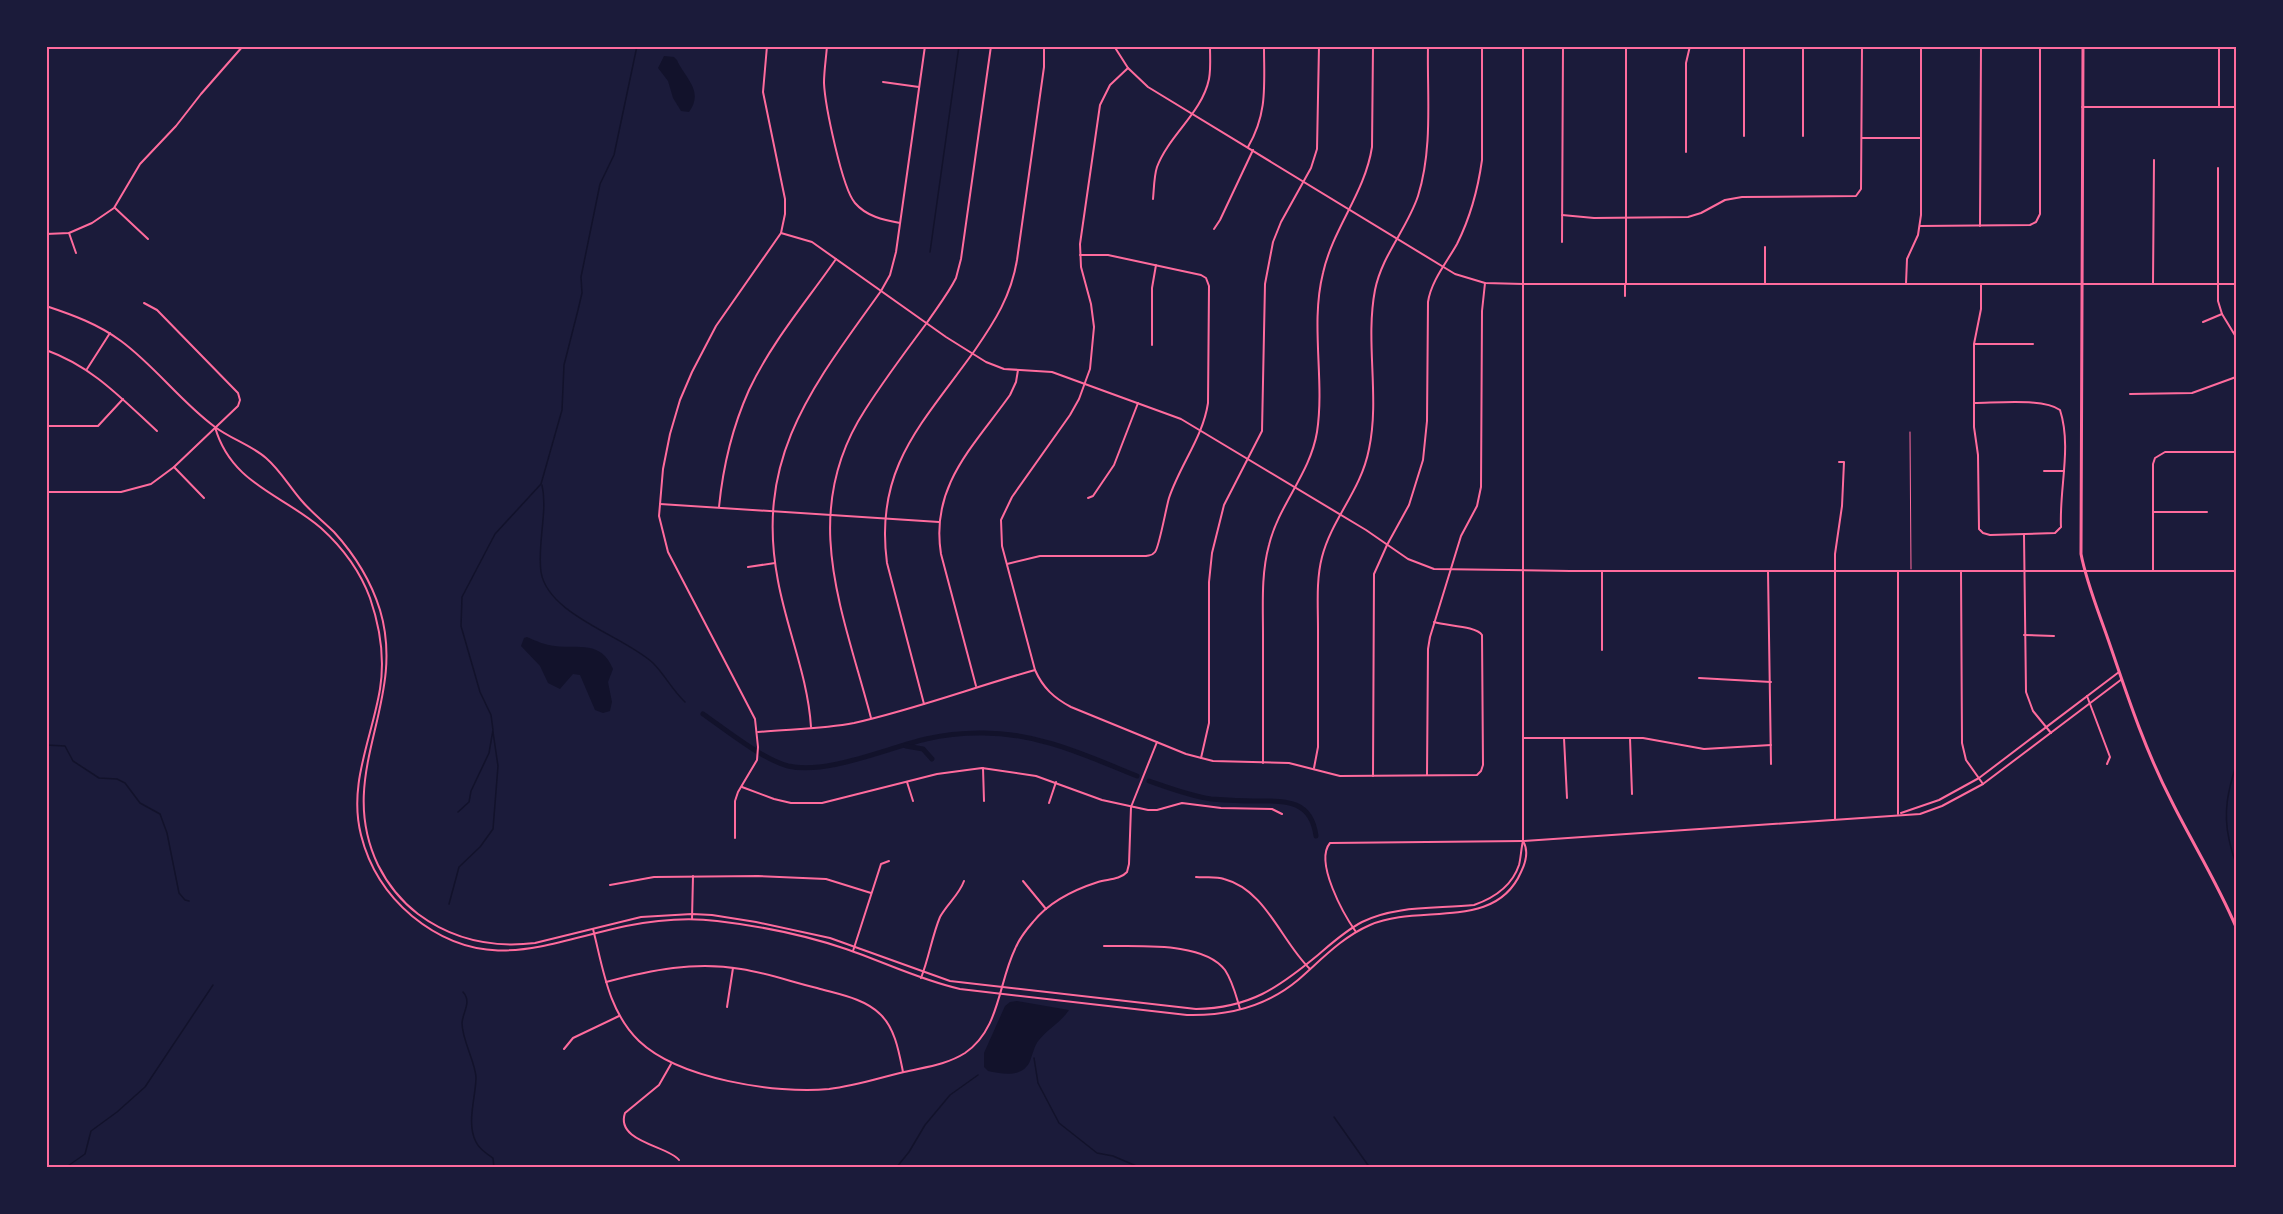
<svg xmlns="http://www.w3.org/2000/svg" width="2283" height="1214" viewBox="0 0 2283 1214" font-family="'Nunito Sans',sans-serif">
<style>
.water{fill:#12122b}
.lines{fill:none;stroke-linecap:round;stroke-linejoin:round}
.stream{stroke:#12122b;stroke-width:1.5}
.canal{stroke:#12122b;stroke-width:5}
.service{stroke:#ff6b9d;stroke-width:1}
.minor{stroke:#ff6b9d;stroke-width:2}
.tertiary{stroke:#ff6b9d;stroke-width:2}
.secondary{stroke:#ff6b9d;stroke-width:3}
.neatline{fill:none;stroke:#ff6b9d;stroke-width:2}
</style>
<rect width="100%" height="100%" fill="#1b1b3a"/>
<g class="water">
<path d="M664 56 674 57 677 60C684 77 705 91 689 112L681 111 673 98 668 81 658 68Z"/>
<path d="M527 637C536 641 545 645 555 646 579 649 601 640 613 669L608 682 612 702 610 711 603 713 595 710 580 675 573 674 560 689 548 683 540 666 521 646 524 638Z"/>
<path d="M1017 1001 1069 1010C1061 1022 1049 1028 1039 1040 1034 1046 1033 1054 1030 1061 1023 1078 1002 1074 988 1071L984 1067V1053L1005 1006 1010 1002Z"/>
</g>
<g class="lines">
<g class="stream">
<polyline points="930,252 959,46"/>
<path d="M542 485C548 511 537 545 541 572 548 615 624 636 653 663 665 675 672 690 685 702"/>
<polyline points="46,745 65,746 73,761 99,778 117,779 125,783 140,803 160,814 167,833 179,893 185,900 189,901"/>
<path d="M2236 765C2228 791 2223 812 2229 839 2231 847 2232 855 2236 862"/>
<polyline points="458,812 469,802 471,791 489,753 493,730 491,715 480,692 461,626 462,597 495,534 541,484 562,410 564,365 578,310 582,293 581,277 600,184 614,155 637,46"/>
<polyline points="449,904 459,867 480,847 493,829 498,766 493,732"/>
<path d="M463 992C472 1002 463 1011 462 1023 462 1040 475 1061 476 1077 476 1097 466 1123 476 1142 479 1149 487 1154 493 1158L494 1168"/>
<polyline points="1034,1058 1038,1083 1059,1123 1097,1153 1113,1156 1141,1168"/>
<polyline points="1334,1117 1370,1168"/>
<polyline points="65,1168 85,1154 91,1131 117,1112 145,1087 213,985"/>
<polyline points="896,1168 909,1152 925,1125 950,1095 978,1075"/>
</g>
<g class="canal">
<path d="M703 714C726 730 762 759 788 766 827 775 887 748 926 739 943 735 962 733 980 733 1036 732 1085 755 1137 776"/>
<polyline points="906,746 923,749 932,759"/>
<path d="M1149 781C1169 788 1190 796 1211 799 1225 800 1239 801 1253 801 1283 801 1311 798 1316 836"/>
</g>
<polyline class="service" points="1910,432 1911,569"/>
<g class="minor">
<path d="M827 46C826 59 824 71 824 83 825 105 842 188 855 203 866 216 883 220 900 223"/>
<polyline points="1114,46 1128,68 1148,87 1455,274 1485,283 1523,284 2236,284"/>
<polyline points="2153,47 2153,46"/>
<path d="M1128 68 1110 85 1100 105 1080 244 1081 267 1091 304 1094 327 1090 369 1079 399 1070 415 1012 497 1001 520 1002 546 1035 670C1043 688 1054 698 1071 707L1186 754 1213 761 1289 763 1340 776 1477 775 1481 771 1483 765 1482 635C1476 626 1447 626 1434 622"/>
<polyline points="883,82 919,87"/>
<polyline points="2082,107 2236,107"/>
<polyline points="2219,107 2219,46"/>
<polyline points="1744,136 1744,46"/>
<polyline points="1803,136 1803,46"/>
<polyline points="1862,138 1921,138"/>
<path d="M1248 147C1268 113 1264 84 1264 46"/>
<polyline points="1686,152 1686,63 1690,46"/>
<polyline points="2218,168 2218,301 2222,314 2236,337"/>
<path d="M1153 199C1154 189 1154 176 1157 167 1169 135 1202 113 1209 79 1211 69 1210 57 1210 46"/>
<polyline points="115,208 148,239"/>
<polyline points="1562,215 1594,218 1688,217 1701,213 1725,200 1742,197 1856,196 1861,189 1862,46"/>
<polyline points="1920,226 2030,225 2036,222 2040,214 2040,46"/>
<polyline points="1980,226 1981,46"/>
<polyline points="1214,229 1220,220 1253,150"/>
<polyline points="69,233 76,253"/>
<polyline points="46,234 69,233 92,223 114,208 140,164 176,126 201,94 243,46"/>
<polyline points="1562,242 1563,46"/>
<polyline points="1765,247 1765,284"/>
<polyline points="2153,283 2154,160"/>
<polyline points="1625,284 1625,296"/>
<polyline points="1626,284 1626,46"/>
<polyline points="1906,284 1907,259 1918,235 1921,215 1921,46"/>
<polyline points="2203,322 2222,314"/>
<polyline points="1975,344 2033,344"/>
<polyline points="1152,345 1152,288 1156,265"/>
<path d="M46 350C93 367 121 398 157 431"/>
<polyline points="87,369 110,333"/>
<polyline points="2130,394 2192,393 2236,377"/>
<path d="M1974 403C1996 403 2043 398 2060 410 2072 447 2059 489 2061 527L2055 533 1990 535 1983 533 1979 529 1978 455 1974 427V344L1981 309V284"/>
<polyline points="46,426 98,426 123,399"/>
<polyline points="174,467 204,498"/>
<polyline points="2044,471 2064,471"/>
<polyline points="46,492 121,492 151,484 174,467 238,406 240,400 238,393 157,310 144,303"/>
<polyline points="1088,498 1093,496 1114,465 1138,403"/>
<polyline points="660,504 939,522"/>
<path d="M719 507C723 466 732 428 749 390 771 343 806 302 836 259"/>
<polyline points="2153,512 2207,512"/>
<polyline points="2024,535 2026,692 2033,711 2051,733"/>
<path d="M1007 564 1040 556H1146C1150 555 1152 556 1155 552 1159 548 1166 508 1169 498 1180 465 1203 437 1208 403L1209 286 1206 278 1201 275 1108 255H1080"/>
<polyline points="748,567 775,563"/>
<polyline points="2153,570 2153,464 2155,458 2165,452 2236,452"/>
<polyline points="1602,571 1602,650"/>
<polyline points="1768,571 1771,764"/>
<polyline points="1961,571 1962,743 1966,760 1983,784"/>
<polyline points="2024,635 2054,636"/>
<polyline points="1699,678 1771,682"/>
<path d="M976 686 941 554C930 486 973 447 1010 395L1016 382 1018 370"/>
<polyline points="2087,696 2110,757 2107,764"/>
<path d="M924 704 887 563C874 467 923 423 975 350 995 321 1011 296 1017 260L1044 67V46"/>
<path d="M871 718C843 611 798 513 865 410 884 380 905 352 926 324 936 309 948 294 956 278L961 259 991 46"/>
<path d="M811 727C808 677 787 630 778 581 754 456 814 385 881 291L890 275 896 252 925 46"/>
<path d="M758 732C789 729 823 729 854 723 916 709 974 687 1035 670"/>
<polyline points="1523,738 1643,738 1704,749 1771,745"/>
<polyline points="1564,738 1567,798"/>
<polyline points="1630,738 1632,794"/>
<polyline points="1201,758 1209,723 1209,582 1212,553 1224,505 1262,431 1265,284 1273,242 1281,222 1311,168 1317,149 1319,46"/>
<path d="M1263 763C1263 720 1263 678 1263 635 1263 605 1261 574 1269 545 1279 504 1310 474 1317 432 1325 380 1310 325 1323 273 1333 228 1365 193 1372 147L1373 46"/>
<polyline points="983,768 984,801"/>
<path d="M1314 768 1318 747C1318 708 1318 668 1318 629 1318 605 1316 580 1322 557 1332 518 1361 491 1369 449 1380 397 1365 342 1375 290 1382 255 1407 229 1418 196 1433 148 1427 96 1428 46"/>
<polyline points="1427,775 1428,649 1430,637 1461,536 1477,506 1481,487 1482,311 1485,283"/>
<path d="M1373 776 1374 574 1387 545 1409 505 1423 460 1427 421 1428 302C1431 281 1447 262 1457 244 1470 218 1478 189 1482 160V46"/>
<polyline points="907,782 913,801"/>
<polyline points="742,787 774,799 791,803 822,803 937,774 982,768 1036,776 1102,800 1148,810 1157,810 1182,803 1221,808 1272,809 1282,814"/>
<polyline points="1049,803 1056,782"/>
<polyline points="1898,814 1898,571"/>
<polyline points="1835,819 1835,554 1842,506 1844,462 1839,462"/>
<polyline points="735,838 735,801 738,792 757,760 758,747 755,719 668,552 659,516 663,469 670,434 680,400 692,372 716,326 781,233 785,214 785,199 763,92 767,46"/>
<path d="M1196 877C1205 878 1216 876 1224 879 1266 890 1281 941 1310 969"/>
<polyline points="1023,881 1046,909"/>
<polyline points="610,885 654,877 758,876 826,879 871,893"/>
<polyline points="692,919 693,876"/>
<path d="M593 929C603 968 608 1011 639 1041 679 1079 775 1094 829 1089 855 1086 879 1078 904 1072 925 1067 946 1065 965 1053 1000 1029 998 984 1015 949 1019 939 1026 930 1033 922 1049 902 1073 890 1098 882 1107 879 1120 880 1127 872L1129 864 1131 807 1157 742"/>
<path d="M1356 932C1344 915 1314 862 1330 843L1523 841"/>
<path d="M1104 946C1138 947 1203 941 1225 970 1233 982 1236 996 1240 1009"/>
<polyline points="853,951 881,864 889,861"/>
<path d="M921 978C929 958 932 936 940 917 947 904 959 895 964 881"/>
<path d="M606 982C651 970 695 961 741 969 767 973 792 982 817 988 837 994 864 998 880 1014 895 1028 899 1052 903 1072"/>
<polyline points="727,1007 733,968"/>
<polyline points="564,1049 573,1038 619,1016"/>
<path d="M671 1064 659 1085 625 1113C615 1142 669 1146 679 1160"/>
</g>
<g class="tertiary">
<polyline points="781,233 812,242 946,337 986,362 1004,369 1052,372 1181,419 1366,530 1408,559 1434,569 1570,571 2236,571"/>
<path d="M46 306C73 315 98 324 121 341 155 366 181 402 215 427 231 439 251 445 266 458 280 470 289 486 301 500 311 512 323 521 334 532 354 554 371 581 380 610 408 703 334 773 378 865 388 885 401 901 418 914 453 940 493 948 535 943L641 917 692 914 712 915 756 922 830 938 950 981 1196 1009C1250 1008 1278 988 1318 955 1332 943 1345 931 1362 922 1396 905 1437 909 1474 905 1494 898 1512 886 1519 865 1521 857 1521 849 1523 841V46"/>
<path d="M215 427C231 484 283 495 321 528 342 547 360 571 370 598 380 627 385 658 380 689 372 738 348 784 361 835 369 867 387 895 412 916 485 976 546 943 626 926 656 920 686 917 717 921 760 926 805 935 846 949 884 962 920 980 960 989L1187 1015C1228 1016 1267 1006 1298 980 1321 960 1342 937 1370 925 1419 903 1495 932 1521 872 1526 862 1529 851 1523 841"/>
<polyline points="1901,813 1939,800 1979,778 2119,672"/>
<polyline points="1523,841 1920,814 1942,806 1983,784 2122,679"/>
</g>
<path class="secondary" d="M2083 46 2081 554C2087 585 2100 615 2110 645 2128 698 2146 752 2172 802 2193 844 2218 884 2236 927"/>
</g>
<rect width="2283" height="1214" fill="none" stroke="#1b1b3a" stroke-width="96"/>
<rect x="48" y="48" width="2187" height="1118" class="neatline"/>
</svg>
